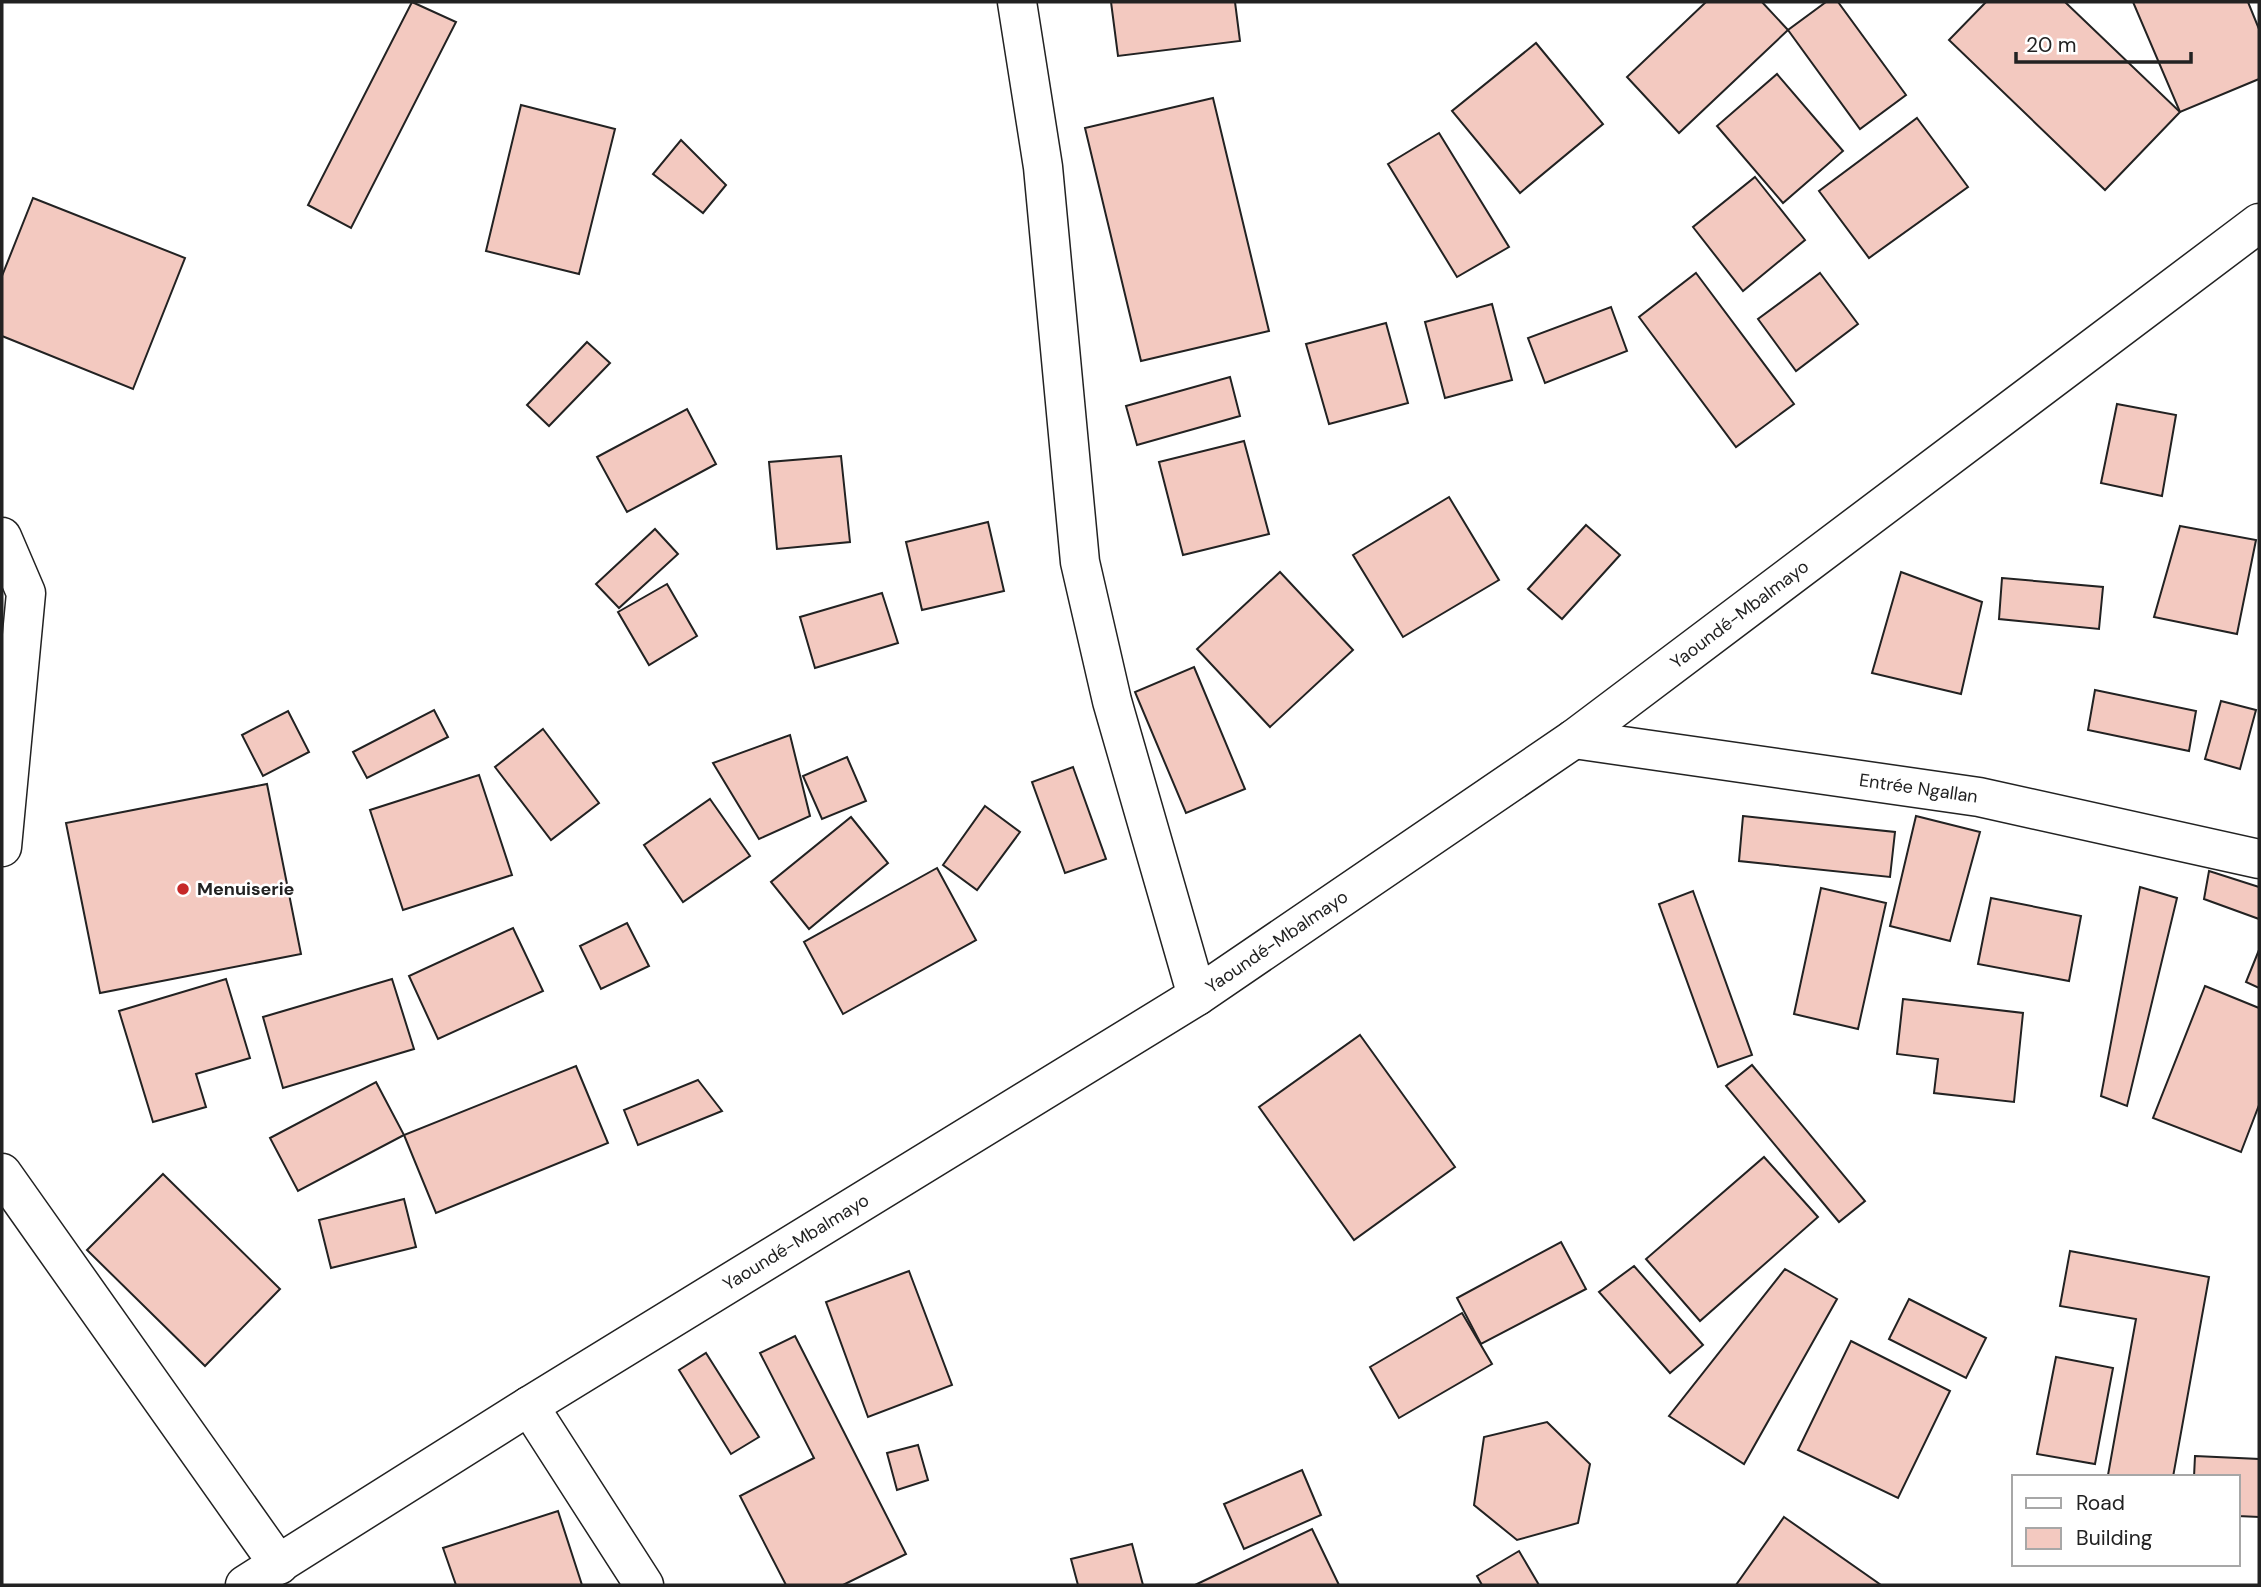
<svg xmlns="http://www.w3.org/2000/svg" width="2261" height="1587" viewBox="0 0 2261 1587" font-family="'DM Sans',sans-serif">
<style>
.building{fill:#f3c9c0;stroke:#222;stroke-width:2}
.lines{fill:none;stroke-linecap:round;stroke-linejoin:round}
.minor-casing{stroke:#222;stroke-width:41}
.trunk-casing{stroke:#222;stroke-width:41}
.minor{stroke:#fff;stroke-width:38}
.trunk{stroke:#fff;stroke-width:38}
.poi-dot{fill:#c62828;stroke:#fff;stroke-width:2.5}
.labels{text-anchor:middle;dominant-baseline:central;stroke-width:5;stroke-linejoin:round;paint-order:stroke}
.street-label{font-size:18px;fill:#222;stroke:#fff}
.poi-label{font-size:18px;font-weight:bold;fill:#222;stroke:#fff;text-anchor:start}
</style>
<rect width="100%" height="100%" fill="#fff"/>
<g class="building">
<polygon points="412,2 456,22 351,228 308,205"/>
<polygon points="1111,2 1235,2 1240,41 1118,56"/>
<polygon points="1706,2 1762,2 1788,30 1679,133 1627,77"/>
<polygon points="1826,2 1838,2 1906,95 1860,129 1788,30"/>
<polygon points="1986,2 2065,2 2180,112 2105,190 1949,40"/>
<polygon points="2133,2 2248,2 2259,29 2259,79 2180,112"/>
<polygon points="1536,43 1603,124 1520,193 1452,111"/>
<polygon points="1777,74 1843,151 1783,203 1717,126"/>
<polygon points="1213,98 1269,331 1141,361 1085,128"/>
<polygon points="521,105 615,129 579,274 486,251"/>
<polygon points="1917,118 1968,187 1869,258 1819,191"/>
<polygon points="1439,133 1509,247 1457,277 1388,164"/>
<polygon points="681,140 726,185 703,213 653,174"/>
<polygon points="1755,177 1805,240 1743,291 1693,227"/>
<polygon points="33,198 185,258 133,389 2,336 2,276"/>
<polygon points="1696,273 1794,404 1736,447 1639,317"/>
<polygon points="1820,273 1858,324 1796,371 1758,319"/>
<polygon points="1492,304 1512,380 1445,398 1425,322"/>
<polygon points="1611,307 1627,351 1545,383 1528,338"/>
<polygon points="1386,323 1408,403 1329,424 1306,344"/>
<polygon points="587,342 610,363 549,426 527,405"/>
<polygon points="1230,377 1240,416 1137,445 1126,406"/>
<polygon points="2117,404 2176,415 2162,496 2101,483"/>
<polygon points="687,409 716,464 627,512 597,457"/>
<polygon points="1244,441 1269,534 1183,555 1159,462"/>
<polygon points="841,456 850,542 777,549 769,462"/>
<polygon points="1449,497 1499,580 1403,637 1353,555"/>
<polygon points="988,522 1004,591 922,610 906,542"/>
<polygon points="1586,525 1620,555 1562,619 1528,589"/>
<polygon points="2180,526 2256,540 2237,634 2154,617"/>
<polygon points="655,529 678,554 619,608 596,584"/>
<polygon points="1280,572 1353,650 1270,727 1197,649"/>
<polygon points="1901,572 1982,602 1961,694 1872,673"/>
<polygon points="2002,578 2103,587 2099,629 1999,619"/>
<polygon points="667,584 697,636 649,665 618,612"/>
<polygon points="882,593 898,643 815,668 800,617"/>
<polygon points="1194,667 1245,789 1186,813 1135,692"/>
<polygon points="2095,690 2196,711 2189,751 2088,730"/>
<polygon points="2221,701 2256,710 2240,769 2205,759"/>
<polygon points="434,710 448,737 367,778 353,752"/>
<polygon points="288,711 309,752 263,776 242,735"/>
<polygon points="543,729 599,803 551,840 495,767"/>
<polygon points="790,735 810,816 759,839 713,763"/>
<polygon points="847,757 866,801 822,819 803,776"/>
<polygon points="1073,767 1106,859 1065,873 1032,782"/>
<polygon points="479,775 512,875 403,910 370,810"/>
<polygon points="267,784 301,954 100,993 66,823"/>
<polygon points="710,799 750,856 683,902 644,845"/>
<polygon points="985,806 1020,832 977,890 943,865"/>
<polygon points="1743,816 1895,832 1890,877 1739,861"/>
<polygon points="1916,816 1980,832 1950,941 1890,926"/>
<polygon points="851,817 888,863 809,929 771,882"/>
<polygon points="937,868 976,940 843,1014 804,942"/>
<polygon points="2209,871 2259,887 2259,919 2204,899"/>
<polygon points="2140,887 2177,898 2127,1106 2101,1096"/>
<polygon points="1821,888 1886,903 1858,1029 1794,1014"/>
<polygon points="1693,891 1752,1055 1718,1067 1659,904"/>
<polygon points="1991,898 2081,916 2069,981 1978,964"/>
<polygon points="627,923 649,966 601,989 580,946"/>
<polygon points="513,928 543,991 438,1039 409,976"/>
<polygon points="2259,950 2259,988 2246,982"/>
<polygon points="226,979 250,1058 196,1074 206,1107 153,1122 119,1011"/>
<polygon points="392,979 414,1049 283,1088 263,1017"/>
<polygon points="2205,986 2259,1008 2259,1105 2241,1152 2153,1118"/>
<polygon points="1903,999 2023,1013 2014,1102 1934,1093 1938,1059 1897,1054"/>
<polygon points="1360,1035 1455,1167 1354,1240 1259,1107"/>
<polygon points="1752,1065 1865,1201 1839,1222 1726,1086"/>
<polygon points="576,1066 608,1143 436,1213 404,1135"/>
<polygon points="698,1080 722,1111 638,1145 624,1110"/>
<polygon points="376,1082 404,1135 298,1191 270,1138"/>
<polygon points="1764,1157 1818,1217 1700,1321 1646,1259"/>
<polygon points="163,1174 280,1289 205,1366 87,1250"/>
<polygon points="404,1199 416,1247 331,1268 319,1220"/>
<polygon points="1561,1242 1586,1289 1481,1344 1457,1298"/>
<polygon points="2070,1251 2209,1277 2173,1477 2108,1475 2136,1319 2060,1306"/>
<polygon points="1634,1266 1703,1345 1670,1373 1599,1292"/>
<polygon points="1785,1269 1837,1299 1744,1464 1669,1416"/>
<polygon points="909,1271 952,1385 868,1417 826,1302"/>
<polygon points="1909,1299 1986,1338 1966,1378 1889,1339"/>
<polygon points="1462,1313 1492,1364 1399,1418 1370,1367"/>
<polygon points="795,1336 906,1554 843,1585 786,1585 740,1496 814,1458 760,1353"/>
<polygon points="1851,1341 1950,1391 1898,1498 1798,1450"/>
<polygon points="706,1353 759,1437 731,1454 679,1370"/>
<polygon points="2056,1357 2113,1368 2095,1464 2037,1454"/>
<polygon points="1547,1422 1590,1464 1578,1523 1517,1540 1474,1505 1484,1437"/>
<polygon points="918,1445 928,1480 897,1490 887,1453"/>
<polygon points="2195,1456 2259,1459 2259,1517 2238,1516 2238,1477 2194,1477"/>
<polygon points="1302,1470 1321,1515 1244,1549 1224,1504"/>
<polygon points="558,1511 582,1585 456,1585 443,1548"/>
<polygon points="1784,1517 1881,1585 1736,1585"/>
<polygon points="1312,1529 1339,1585 1195,1585"/>
<polygon points="1132,1544 1143,1585 1078,1585 1071,1559"/>
<polygon points="1519,1551 1539,1585 1482,1585 1477,1576"/>
</g>
<g class="lines">
<g class="minor-casing">
<g id="minor">
<polyline points="1017,2 1043,167 1080,562 1112,701 1197,996"/>
<polyline points="2,537 26,593 2,847"/>
<path id="s1" d="M1574 739 1979 797 2259 859"/>
<polyline points="2,1173 279,1565"/>
<polyline points="529,1406 644,1585"/>
</g>
</g>
<g class="trunk-casing">
<g id="trunk">
<path id="s2" d="M245 1585 529 1406 1197 996 1574 739 2259 223"/>
</g>
</g>
<use href="#minor" class="minor"/>
<use href="#trunk" class="trunk"/>
</g>
<circle class="poi-dot" cx="183" cy="889" r="7"/>
<g class="labels">
<g class="street-label">
<text stroke="none"><textPath href="#s2" startOffset="1783">Yaoundé-Mbalmayo</textPath></text>
<text stroke="none"><textPath href="#s1" startOffset="348">Entrée Ngallan</textPath></text>
<text stroke="none"><textPath href="#s2" startOffset="1216">Yaoundé-Mbalmayo</textPath></text>
<text stroke="none"><textPath href="#s2" startOffset="649">Yaoundé-Mbalmayo</textPath></text>
</g>
<g class="poi-label">
<text x="197" y="889">Menuiserie</text>
</g>
</g>
<rect width="2261" height="1587" fill="none" stroke="#222222" stroke-width="7"/>
<rect x="2012" y="1475" width="228" height="91" fill="#ffffff" stroke="#a7a7a7" stroke-width="2"/>
<rect x="2026" y="1498" width="35" height="10" fill="#ffffff" stroke="#a7a7a7" stroke-width="2"/>
<text x="2076" y="1510" font-size="21" fill="#222222">Road</text>
<rect x="2026" y="1528" width="35" height="21" fill="#f3c9c0" stroke="#a7a7a7" stroke-width="2"/>
<text x="2076" y="1545" font-size="21" fill="#222222">Building</text>
<path d="M2016 52v10h175v-10" fill="none" stroke="#222222" stroke-width="3.5"/>
<text x="2026" y="52" font-size="21" fill="#222222" stroke="#ffffff" stroke-width="5" paint-order="stroke">20 m</text>
</svg>
